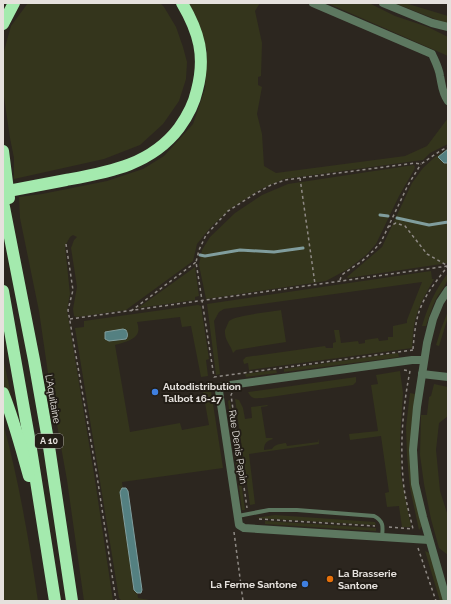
<svg xmlns="http://www.w3.org/2000/svg" width="451" height="604" viewBox="0 0 451 604" font-family="Raleway,sans-serif">
<style>
.green{fill:#34351c}
.water{fill:#548081;stroke:#809d9d}
.lines{fill:none;stroke-linecap:round;stroke-linejoin:round}
.stream{stroke:#809d9d;stroke-width:3}
.path{stroke:#8f8a85;stroke-width:1.5;stroke-dasharray:3 3;stroke-linecap:butt}
.service{stroke:#5d7860;stroke-width:4}
.minor{stroke:#5d7860;stroke-width:8}
.tertiary{stroke:#5d7860;stroke-width:8}
.motorway{stroke:#a4eaae;stroke-width:12}
.shop-dot{fill:#3f7fe0;stroke:#221d16;stroke-width:1.5}
.food-dot{fill:#e8710a;stroke:#221d16;stroke-width:1.5}
.labels{text-anchor:middle;dominant-baseline:central;stroke-width:4;stroke-linejoin:round;paint-order:stroke}
.shield{fill:#221d16;stroke:#aaa6a1;stroke-width:1}
.shield-label{font-size:9px;font-weight:bold;fill:#e5e1dd}
.poi-label{font-size:10px;font-weight:bold;fill:#e5e1dd;stroke:#221d16;text-anchor:start}
.street-label{font-size:10px;fill:#e5e1dd;stroke:#221d16}
</style>
<rect width="100%" height="100%" fill="#2c261f"/>
<g class="green">
<polygon points="28,3 160,3 164,7 176,27 183,47 187,62 186,79 179,101 163,124 140,145 104,159 14,179 14,158 10,138 3,90 4,51 11,26"/>
<polygon points="188,3 260,3 255,11 262,43 261,76 258,77 258,85 262,87 257,114 262,134 264,166 276,173 405,156 427,146 448,118 448,144 430,153 423,160 415,161 284,179 261,189 230,209 210,228 197,244 193,261 126,310 77,317 74,316 73,309 77,287 71,248 74,240 77,237 73,235 70,237 65,246 70,294 67,310 95,480 113,601 84,601 67,480 49,380 39,311 20,218 19,197 42,194 107,181 143,169 164,156 193,124 205,89 207,51 195,14"/>
<polygon points="327,3 369,3 395,16 428,27 448,37 448,56"/>
<polygon points="394,3 405,3 448,16 448,24"/>
<polygon points="448,149 448,263 348,278 347,277 382,247 412,183 423,168 435,157"/>
<polygon points="414,165 415,167 414,170 399,196 376,244 366,255 348,269 326,281 206,299 199,265 202,250 210,237 235,213 262,195 288,184"/>
<polygon points="195,267 199,296 195,297 195,300 138,308"/>
<path d="M431 271 432 279H434C428 290 421 301 417 314 413 325 413 337 412 348L249 370 248 363 244 364 243 360 246 357 325 346 326 348H333V343L336 342 334 330H339L341 343 358 341 359 344 365 343V340L378 338 379 341 388 340V337H393V326L407 323V320L422 282 224 309 219 312 214 321 220 374 216 375 207 304Z"/>
<path d="M448 273C448 286 442 288 436 299 432 307 429 317 426 326H422C428 306 435 290 448 273Z"/>
<path d="M198 305 201 306 209 359 206 360 208 376 201 377 191 326 182 327 180 317 137 322C138 325 139 329 138 332 136 340 122 343 115 345L130 432 180 423 182 430 209 425 203 392 211 391 223 468 122 482 138 598 155 601H122L119 598 75 328 84 327V321Z"/>
<path d="M281 310 286 342 236 350 233 353C231 345 224 340 225 330 226 328 228 323 229 321 236 315 271 312 281 310Z"/>
<polygon points="448,311 448,317 439,346 436,345 441,329"/>
<polygon points="398,353 399,357 284,372 284,369"/>
<polygon points="3,357 15,414 9,398 3,385"/>
<polygon points="276,370 277,373 246,377 245,374"/>
<polygon points="400,371 403,393 400,440 401,476 411,527 402,527 399,506 387,507 385,493 389,492 381,436 350,440 349,434 378,431 371,385 378,384 376,375"/>
<path d="M356 377V382L353 385 263 398C255 398 252 400 248 392Z"/>
<polygon points="434,384 448,387 448,416 439,423 436,450 440,491 448,516 448,555 439,548 431,519 424,484 420,455 421,415 427,415 429,397 431,396"/>
<polygon points="410,393 415,394 412,419 410,459 422,526 419,530 410,488 407,456 406,427"/>
<path d="M235 399 239 400 243 408 245 419 252 418 251 407 267 405 268 406 261 407 266 438H272L273 439C266 441 264 444 264 450L272 449C275 444 280 444 286 443L287 446 318 442V438L319 444 249 454 255 504 250 505Z"/>
<polygon points="230,400 245,510 242,510 228,401"/>
<path d="M3 423C19 481 29 541 38 601H3Z"/>
<polygon points="275,515 375,522 376,525 255,518"/>
<polygon points="265,521 376,528 376,531 265,524"/>
<polygon points="425,551 430,553 445,601 440,601"/>
</g>
<g class="water">
<polygon points="448,149 448,163 444,163 438,157"/>
<path d="M123 329 126 330C128 334 128 336 126 339L109 341 105 339V332Z"/>
<polygon points="122,488 126,488 128,491 142,590 141,593 137,593 134,590 120,492"/>
</g>
<g class="lines">
<g class="stream">
<polyline points="380,215 388,216"/>
<polyline points="397,218 429,225 448,222"/>
<polyline points="200,255 205,256 240,250 274,252 303,248"/>
</g>
<g class="path">
<polyline points="300,178 315,284"/>
<polyline points="388,227 396,223 405,226 427,254 448,266"/>
<polyline points="66,244 73,290 68,310 97,476 116,601"/>
<polyline points="340,280 341,277 343,274 362,261 373,251 381,242 408,185 421,164"/>
<polyline points="131,311 196,262"/>
<polyline points="70,319 448,266"/>
<path d="M413 349C414 338 415 326 418 315 423 297 437 280 448 266"/>
<polyline points="413,350 214,377 196,262 199,250 206,235 228,211 253,195 271,185 285,180 300,178 415,163 421,164 440,151 448,147"/>
<polyline points="404,370 410,371"/>
<path d="M410 371C403 406 400 442 403 478 404 495 409 512 413 529"/>
<polyline points="232,393 231,395 247,508"/>
<polyline points="259,519 375,526"/>
<polyline points="389,527 413,529"/>
<polyline points="234,532 243,601"/>
<polyline points="418,548 436,601"/>
</g>
<path class="service" d="M238 516 269 510H297L374 516C384 521 383 527 382 537"/>
<g class="minor">
<path d="M313 3 432 54C435 61 439 68 440 76 442 85 442 93 448 101"/>
<polyline points="424,360 412,360 223,386 219,391 239,525 244,528 429,540"/>
<polyline points="422,374 448,377"/>
<polyline points="447,601 423,517 415,484 413,450 417,407 427,343 433,319 440,302 448,290"/>
</g>
<polyline class="tertiary" points="383,3 432,23 448,27"/>
<g class="motorway">
<polyline points="3,24 14,3"/>
<polyline points="3,151 9,198"/>
<path d="M3 192C24 188 45 184 66 180 109 172 151 165 179 128 187 117 194 104 197 90 206 56 199 32 182 3"/>
<polyline points="3,202 34,360 48,440 72,601"/>
<polyline points="3,291 30,443 55,601"/>
<path d="M3 393C14 420 21 448 29 476"/>
</g>
</g>
<g class="shop-dot">
<circle cx="155" cy="392" r="4"/>
<circle cx="305" cy="584" r="4"/>
</g>
<circle class="food-dot" cx="330" cy="579" r="4"/>
<g class="labels">
<rect class="shield" x="35" y="434" width="28" height="14" rx="3"/>
<g class="shield-label">
<text x="49" y="441">A 10</text>
</g>
<g class="poi-label">
<text x="163" y="386">Autodistribution<tspan x="163" dy="12">Talbot 16-17</tspan></text>
<text x="338" y="573">La Brasserie<tspan x="338" dy="12">Santone</tspan></text>
<text x="297" y="584" text-anchor="end">La Ferme Santone</text>
</g>
<g class="street-label">
<text transform="translate(53 399) rotate(80)">L'Aquitaine</text>
<text transform="translate(238 447) rotate(81)">Rue Denis Papin</text>
</g>
</g>
<rect width="451" height="604" fill="none" stroke="#e5e1dd" stroke-width="8"/>
</svg>
